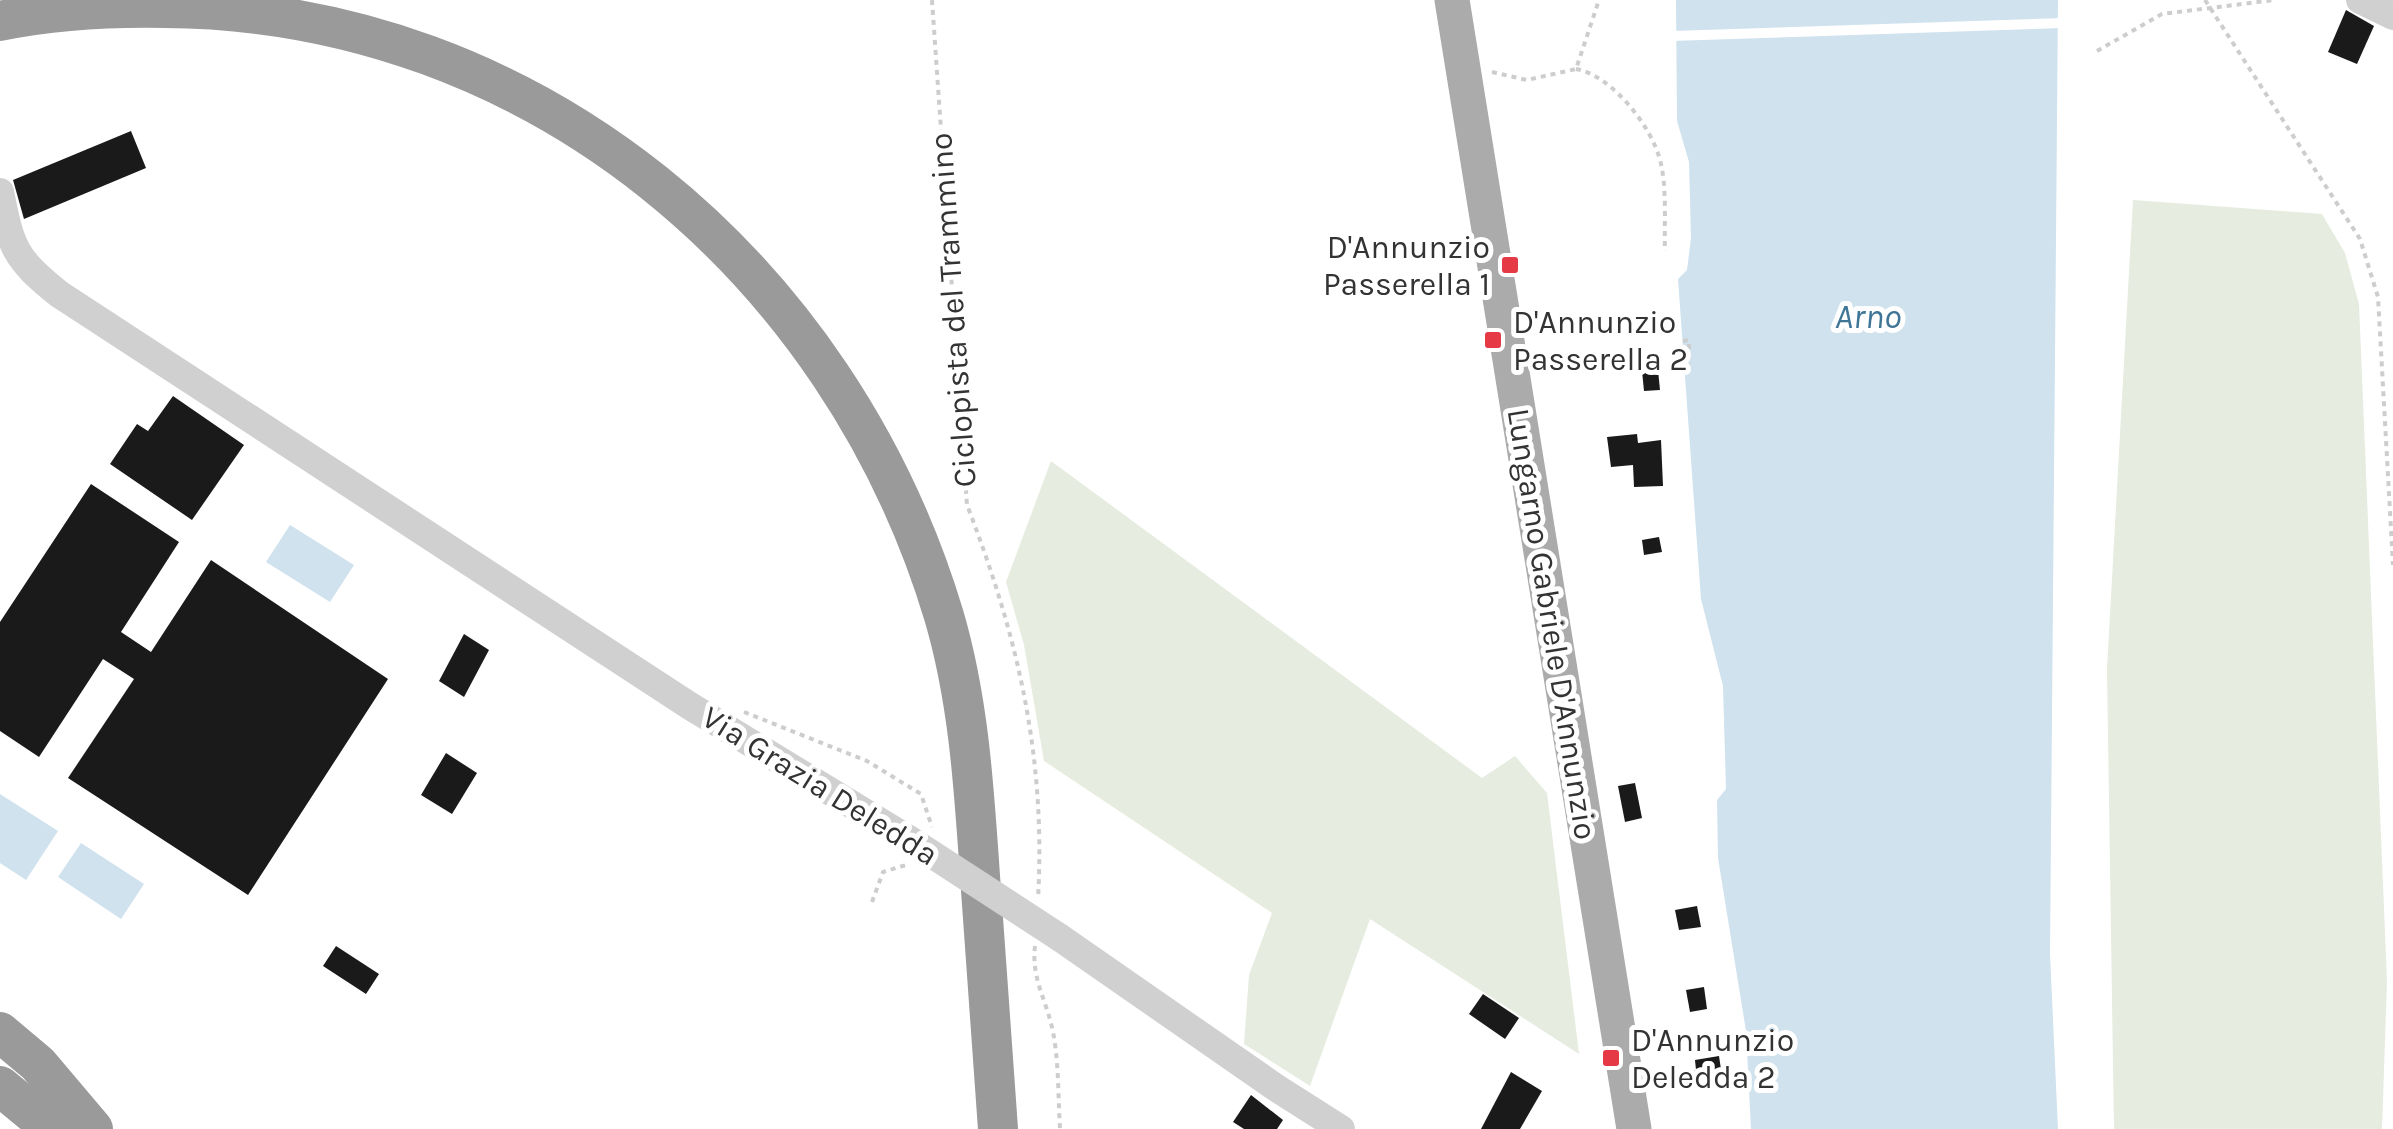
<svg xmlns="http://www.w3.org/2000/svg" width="2393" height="1129" viewBox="0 0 2393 1129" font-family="Karla,sans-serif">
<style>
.green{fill:#e6ecdf}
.water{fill:#cfe2ee}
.pier{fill:#fff}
.building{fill:#1a1a1a}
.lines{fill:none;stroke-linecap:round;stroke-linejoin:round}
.path{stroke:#cdcdcd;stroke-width:4;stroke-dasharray:5 5;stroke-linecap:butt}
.minor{stroke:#d0d0d0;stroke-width:28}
.major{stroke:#ababab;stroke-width:35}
.highway{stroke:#9a9a9a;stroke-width:40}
.minor-bridge{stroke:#d0d0d0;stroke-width:28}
.poi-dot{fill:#e63946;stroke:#fff;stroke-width:4}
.labels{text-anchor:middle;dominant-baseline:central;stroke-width:10;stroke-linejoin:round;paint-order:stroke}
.poi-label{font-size:32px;fill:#333;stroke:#fff;text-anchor:start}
.street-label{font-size:32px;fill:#333;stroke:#fff}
.water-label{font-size:35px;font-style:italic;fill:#3f7597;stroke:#fff}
</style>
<rect width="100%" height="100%" fill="#fff"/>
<g class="green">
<polygon points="2133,200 2322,214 2345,253 2359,304 2387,981 2382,1129 2114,1129 2107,669"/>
<polygon points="1051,461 1482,778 1515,756 1547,793 1579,1054 1370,919 1310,1086 1244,1044 1249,975 1272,913 1044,761 1024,645 1006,582"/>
</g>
<g class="water">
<polygon points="1676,0 2058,0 2050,954 2058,1129 1751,1129 1746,1031 1718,858 1717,800 1726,789 1723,686 1701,599 1678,279 1687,270 1691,238 1689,162 1677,121"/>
<polygon points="290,525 354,565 330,602 266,562"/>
<polygon points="0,794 58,831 26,880 0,863"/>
<polygon points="81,843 144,884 121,919 58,877"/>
</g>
<polygon class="pier" points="2063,18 2062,28 1671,41 1671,31"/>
<g class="building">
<polygon points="2346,10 2374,26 2357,64 2328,52"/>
<polygon points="131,131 146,168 24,219 13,180"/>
<polygon points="1657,360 1660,390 1644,391 1641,361"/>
<polygon points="173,396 244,445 192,520 110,464 137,424 148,431"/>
<polygon points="1637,434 1638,443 1661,440 1663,486 1634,487 1633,465 1611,467 1607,437"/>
<polygon points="91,484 179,542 121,632 151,652 211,560 388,679 248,895 68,778 134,679 103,659 39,757 0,731 0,622"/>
<polygon points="1659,537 1662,552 1644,555 1642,540"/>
<polygon points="464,634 489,650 464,697 439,681"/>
<polygon points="446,753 477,773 452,814 421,795"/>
<polygon points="1635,783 1642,818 1625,822 1618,786"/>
<polygon points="1697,906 1701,927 1679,930 1675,910"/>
<polygon points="336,946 379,974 366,994 323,966"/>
<polygon points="1704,987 1707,1009 1690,1012 1686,990"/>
<polygon points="1483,994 1519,1018 1505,1039 1469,1014"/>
<polygon points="1719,1056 1722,1076 1717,1076 1718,1083 1685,1088 1683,1072 1696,1070 1695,1060"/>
<polygon points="1511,1072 1542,1091 1520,1129 1481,1129"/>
<polygon points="1251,1095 1283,1120 1277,1129 1244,1129 1233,1122"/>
</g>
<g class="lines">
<g class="path">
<path d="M932 0 967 505C1018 637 1046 757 1038 899"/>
<polyline points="2205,0 2360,239 2378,297 2393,565"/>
<polyline points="2097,51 2162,14 2274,0"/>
<path d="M1576 69C1612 75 1654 129 1661 164 1667 191 1664 223 1665 251"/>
<polyline points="1492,72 1527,80 1576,69 1599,0"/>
<polyline points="1683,341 1689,340 1689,365"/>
<polyline points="744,712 867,761 921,794 932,827"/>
<polyline points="872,902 883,872 906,865"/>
<path d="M1035 946C1031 979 1047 1001 1053 1032 1059 1063 1058 1097 1060 1129"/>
</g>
<g class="minor">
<polyline points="2360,0 2393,16"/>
<path d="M0 192C11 247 14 258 59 294L690 706 910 840"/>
<polyline points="1059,937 1275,1087 1341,1129"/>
</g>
<polyline class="major" points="1452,0 1634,1129"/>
<g class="highway">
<path d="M0 21C54 10 110 7 165 8 534 10 840 269 944 616 969 701 974 789 980 876 986 960 992 1045 998 1129"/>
<polyline points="0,1032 38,1064 93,1129"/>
<polyline points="0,1086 52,1129"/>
</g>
<polyline class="minor-bridge" points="910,840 1059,937"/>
</g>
<g class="poi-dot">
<rect x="1500" y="255" width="20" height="20" rx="5"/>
<rect x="1483" y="330" width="20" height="20" rx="5"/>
<rect x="1601" y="1048" width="20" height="20" rx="5"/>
</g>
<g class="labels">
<g class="poi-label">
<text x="1490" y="247" text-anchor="end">D'Annunzio<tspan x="1490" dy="37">Passerella 1</tspan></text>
<text x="1513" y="322">D'Annunzio<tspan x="1513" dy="37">Passerella 2</tspan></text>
<text x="1631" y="1040">D'Annunzio<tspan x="1631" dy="37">Deledda 2</tspan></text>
</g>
<g class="street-label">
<text transform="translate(953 310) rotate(-94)">Ciclopista del Trammino</text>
<text transform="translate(1552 624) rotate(81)">Lungarno Gabriele D'Annunzio</text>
<text transform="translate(820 786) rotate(32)">Via Grazia Deledda</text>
</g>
<g class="water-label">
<text x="1868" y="316">Arno</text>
</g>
</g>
</svg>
